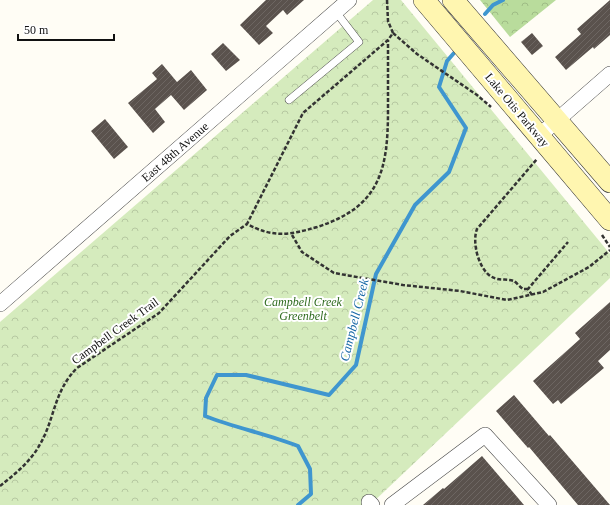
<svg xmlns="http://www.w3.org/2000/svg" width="610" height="505" viewBox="0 0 610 505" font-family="'Times New Roman',serif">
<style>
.forest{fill:url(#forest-crowns)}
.park{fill:url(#park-crowns)}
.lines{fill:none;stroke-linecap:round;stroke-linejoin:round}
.stream{stroke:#3f96cf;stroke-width:4}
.building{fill:url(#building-hatch)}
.lane-casing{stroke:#444;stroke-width:8}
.street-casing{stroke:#444;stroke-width:16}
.secondary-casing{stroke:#333;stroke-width:22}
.path{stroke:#333;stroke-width:2.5;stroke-dasharray:4 2;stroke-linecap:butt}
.lane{stroke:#fff;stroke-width:7}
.street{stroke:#fff;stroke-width:15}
.secondary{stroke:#fff6b0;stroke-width:21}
.labels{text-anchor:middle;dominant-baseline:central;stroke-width:4;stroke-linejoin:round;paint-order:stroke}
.street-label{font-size:12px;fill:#111;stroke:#fff}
.park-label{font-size:12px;font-style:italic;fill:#2f6b1f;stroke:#fff}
.water-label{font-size:13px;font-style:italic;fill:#1768a6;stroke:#fff}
</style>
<defs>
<pattern id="forest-crowns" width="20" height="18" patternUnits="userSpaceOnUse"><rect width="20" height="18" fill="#b9dc9c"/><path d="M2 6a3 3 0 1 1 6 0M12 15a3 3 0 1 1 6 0" fill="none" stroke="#9ebc85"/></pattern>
<pattern id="park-crowns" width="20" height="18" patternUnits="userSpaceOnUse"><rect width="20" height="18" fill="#d5ebbd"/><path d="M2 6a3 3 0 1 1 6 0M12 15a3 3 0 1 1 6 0" fill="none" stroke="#b6c8a1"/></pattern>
<pattern id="building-hatch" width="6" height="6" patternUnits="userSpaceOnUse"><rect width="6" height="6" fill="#5a524d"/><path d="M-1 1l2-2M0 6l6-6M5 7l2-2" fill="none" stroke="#6d6662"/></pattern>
</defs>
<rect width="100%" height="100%" fill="#fffdf5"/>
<polygon class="forest" points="480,0 556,0 510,37"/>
<polygon class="park" points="373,0 401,0 610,254 610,278 370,505 0,505 0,322"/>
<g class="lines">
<g class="stream">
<polyline points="485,14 493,5 503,0"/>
<path d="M298 505 311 494 310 469 298 446C267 434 236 428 205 416L206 398 217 375H246L329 395 356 365 376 274 415 205 449 172 466 128 439 87 447 61 454 53"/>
</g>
</g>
<g class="building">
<polygon points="266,0 304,0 287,15 283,10 266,26 273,33 259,45 240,25"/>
<polygon points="610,0 610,35 594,49 593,47 566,70 555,57 581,34 577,29"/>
<polygon points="532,33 543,46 532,55 521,42"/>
<polygon points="223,43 240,60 226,71 211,54"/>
<polygon points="162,64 177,82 191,70 207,90 184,110 171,95 155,109 165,122 153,133 128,103 157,79 152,73"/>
<polygon points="105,119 128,147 114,159 91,131"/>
<polygon points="610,302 610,350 598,361 604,368 561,404 558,400 553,404 533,381 580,339 575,333"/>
<polygon points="514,395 549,436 550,435 610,505 578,505 529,447 528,448 496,411"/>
<polygon points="482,456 524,505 423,505 443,488 444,489"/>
</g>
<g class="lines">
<g class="lane-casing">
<polyline id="lane" points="289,100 359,42 336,12"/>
</g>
<g class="street-casing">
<g id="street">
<polyline points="539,136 610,74"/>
<polyline points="0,304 349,0"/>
<polyline points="369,502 372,505"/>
<polyline points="392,505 485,435 549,505"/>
</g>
</g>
<g class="secondary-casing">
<g id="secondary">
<polyline points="424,0 610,220"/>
<polyline points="453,0 610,182"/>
</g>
</g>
<g class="path">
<path d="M387 0 388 21 393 33 388 40 303 113 247 224C273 238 290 235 317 227 380 207 388 170 388 110 388 87 388 63 388 40"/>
<polyline points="393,33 417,54 477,95 491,107"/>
<polyline points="292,235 302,252 334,273 403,285 460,291 507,300 543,292 589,267 610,250"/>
<polyline points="602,235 610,247"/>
<path d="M528 289H523C520 287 516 282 514 281 506 278 498 282 489 275 478 266 472 242 477 229L537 159"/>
<polyline points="532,295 528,289 568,242"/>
<path d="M0 486C14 475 30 462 39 446 55 420 53 392 77 368L159 313 230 236 247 224"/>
</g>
<use href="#lane" class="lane"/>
<use href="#street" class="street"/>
<use href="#secondary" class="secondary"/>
</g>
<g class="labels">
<g class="street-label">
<text transform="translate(517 110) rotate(50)">Lake Otis Parkway</text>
<text transform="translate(175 152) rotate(-41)">East 48th Avenue</text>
<text transform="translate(115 331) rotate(-36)">Campbell Creek Trail</text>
</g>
<g class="park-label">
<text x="303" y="302">Campbell Creek<tspan x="303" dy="14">Greenbelt</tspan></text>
</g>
<g class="water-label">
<text transform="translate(354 320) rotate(-76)">Campbell Creek</text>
</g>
</g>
<path d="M18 34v6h96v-6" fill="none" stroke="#111111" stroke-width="2"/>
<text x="24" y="34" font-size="12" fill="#111111" stroke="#ffffff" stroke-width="3" paint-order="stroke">50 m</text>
</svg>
